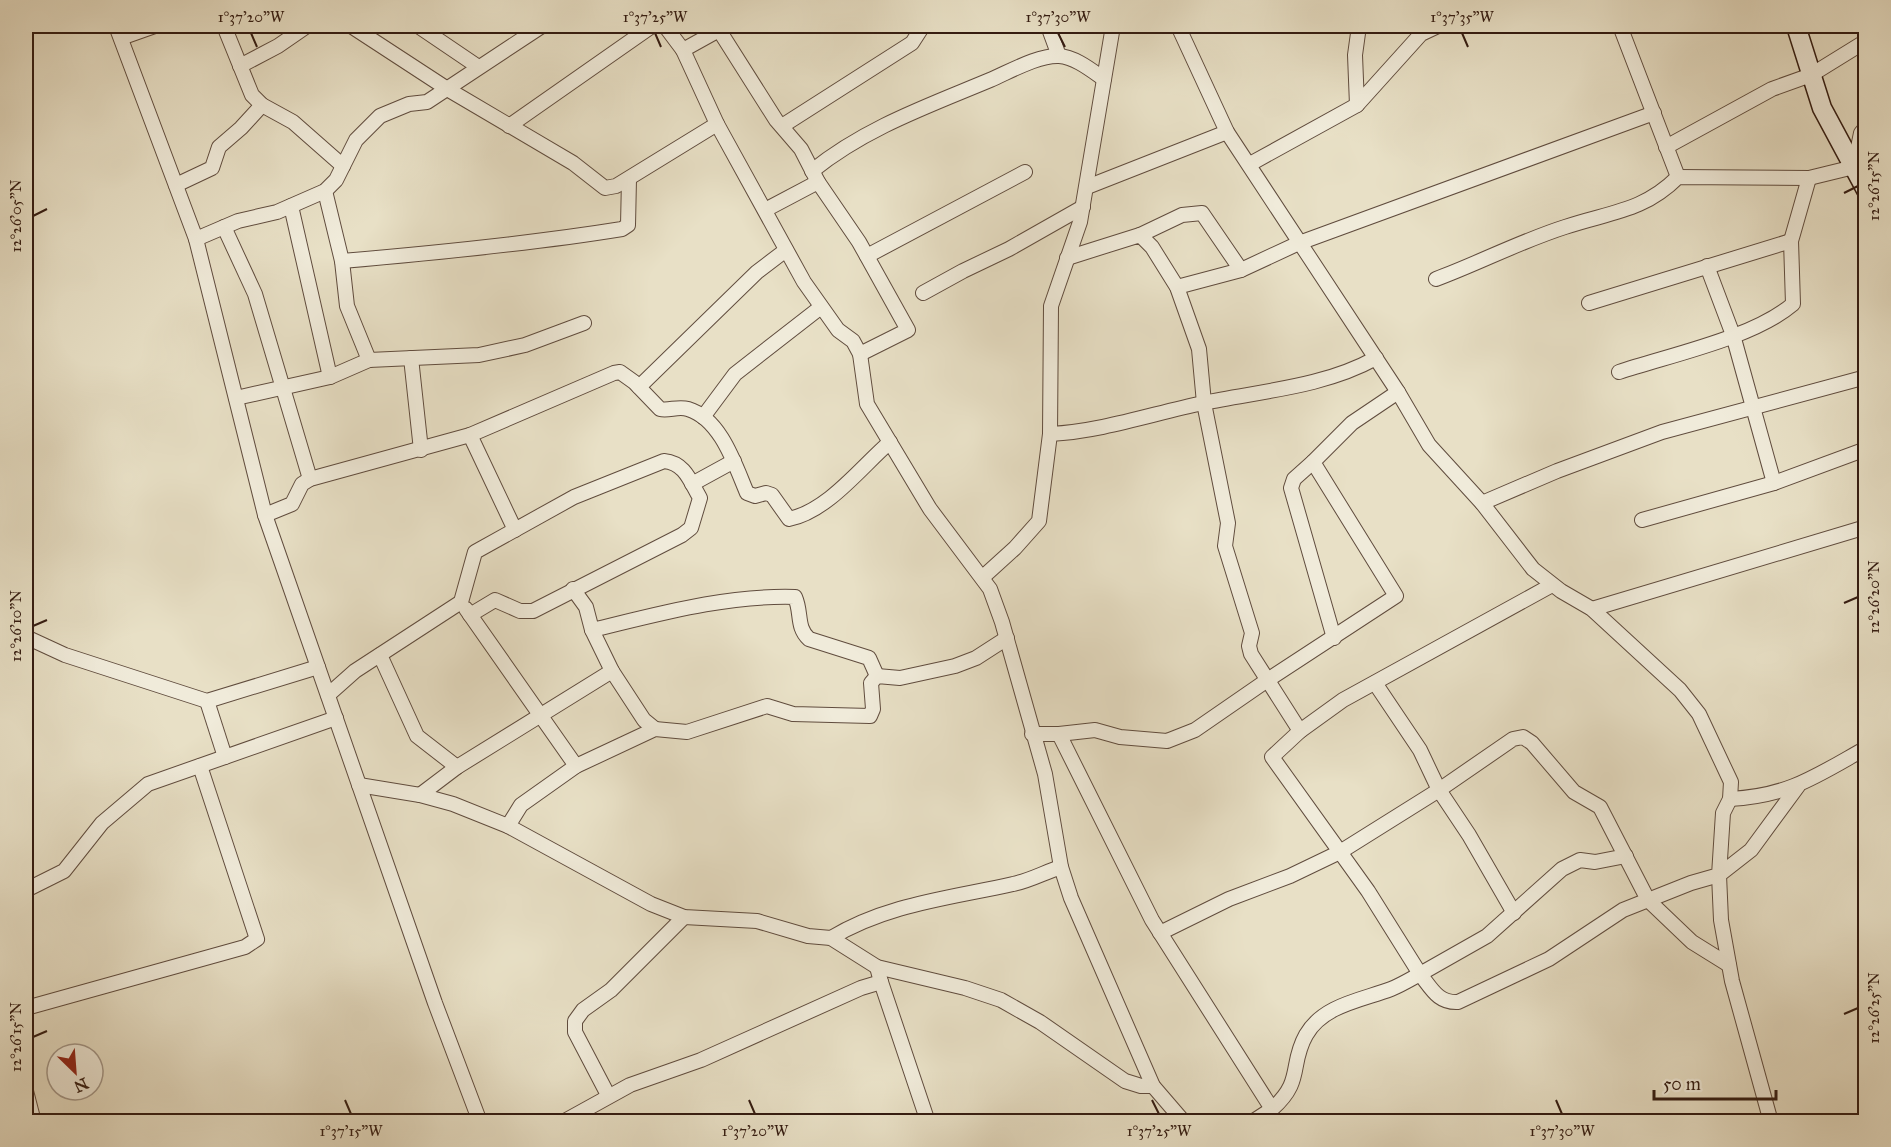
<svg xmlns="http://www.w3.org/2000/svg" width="1891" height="1147" viewBox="0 0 1891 1147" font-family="'IM FELL Great Primer',serif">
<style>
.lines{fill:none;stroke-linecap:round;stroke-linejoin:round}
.street-casing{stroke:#604c3e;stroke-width:16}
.secondary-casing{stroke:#331b11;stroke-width:21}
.street{stroke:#f0ebda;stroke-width:14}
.secondary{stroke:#f0ebda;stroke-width:18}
.ticks{fill:none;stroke:#331b11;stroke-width:2}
.neatline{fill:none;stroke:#331b11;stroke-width:2}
.ticks-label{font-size:15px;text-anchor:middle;fill:#331b11}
</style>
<rect width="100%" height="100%" fill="#e8e0c6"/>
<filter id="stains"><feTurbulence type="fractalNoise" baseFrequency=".00333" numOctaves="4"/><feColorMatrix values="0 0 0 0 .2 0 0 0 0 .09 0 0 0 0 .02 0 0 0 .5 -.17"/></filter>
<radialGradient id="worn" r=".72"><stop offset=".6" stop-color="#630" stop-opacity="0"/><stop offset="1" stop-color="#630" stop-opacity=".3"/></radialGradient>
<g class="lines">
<g class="street-casing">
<g id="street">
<polyline points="116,26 196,239 265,515 435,1003 480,1122"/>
<polyline points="224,26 252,95 262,105 293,122 343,166"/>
<polyline points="351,26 449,90 573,163 605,188 616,186 717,124"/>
<polyline points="418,26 477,66"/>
<polyline points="665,26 683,50 717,124 804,282 838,330 853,341 860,354 867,404 930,509 990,589 1002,622 1045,774 1061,867 1071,898 1153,1086 1184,1122"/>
<polyline points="1048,26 1059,56"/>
<path d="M1178 26 1227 132 1398 392 1429 445 1482 503 1533 569 1561 591 1592 609 1680 690 1699 714 1731 782 1730 799 1723 813 1719 875 1691 883 1623 910 1549 959 1458 1002C1438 1003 1432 989 1420 974 1411 979 1401 985 1391 989 1362 1000 1323 1005 1306 1035 1289 1065 1304 1081 1272 1109"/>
<polyline points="1620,26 1678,177"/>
<polyline points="121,38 155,26"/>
<polyline points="683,50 719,30 776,120 801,149 818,182 859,242 908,330 860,354"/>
<polyline points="240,66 278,46 307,26"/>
<polyline points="1357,105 1355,55 1359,26"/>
<polyline points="509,126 652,26"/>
<polyline points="782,126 912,43 923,26"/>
<polyline points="1666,147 1772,89 1811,75 1866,41"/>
<polyline points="1250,164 1357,105 1421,34 1438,26"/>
<path d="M812 171C865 128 928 106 990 80 1009 72 1038 55 1059 56 1075 57 1091 70 1104 79"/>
<polyline points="176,185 212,168 219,147 241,128 262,105"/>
<polyline points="1087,187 1227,132"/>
<polyline points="325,191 342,261 347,306 369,360"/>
<polyline points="291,206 330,377"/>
<polyline points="765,210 818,182"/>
<polyline points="224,227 255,294 310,479"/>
<polyline points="1140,235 1182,215 1202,213 1241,270"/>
<polyline points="196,239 238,221 277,212 325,191 336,180 356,140 380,116 409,104 427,102 542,26"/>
<polyline points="867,256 1025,172"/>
<polyline points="1067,258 1140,235 1152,247 1177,287 1199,349 1204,403 1228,523 1225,546 1252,633 1249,646 1251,654 1300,731"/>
<path d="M342 261C435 253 529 244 622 229L628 225 629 179"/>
<polyline points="1707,266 1733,335 1774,483"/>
<path d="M1436 279C1479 263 1521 241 1565 227 1609 212 1643 212 1678 177L1809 178 1854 167 1861 133 1866 127"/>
<polyline points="1177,287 1241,270 1299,243 1654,113"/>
<polyline points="923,293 963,271 1009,249 1083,207"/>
<polyline points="1589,303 1791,241"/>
<polyline points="411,358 421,450"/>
<path d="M1619 372C1670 355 1753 338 1793 304L1791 241 1809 178"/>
<polyline points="639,387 757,272 786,250"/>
<polyline points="236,398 330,377 369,360 479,355 525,345 584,323"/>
<polyline points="703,417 735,374 821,307"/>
<path d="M1050 434C1103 431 1151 414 1203 403 1261 391 1324 387 1376 358"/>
<polyline points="1313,462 1294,479 1291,488 1334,638"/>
<polyline points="692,484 734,461"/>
<polyline points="1482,503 1557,471 1662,432 1866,377"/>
<polyline points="265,515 292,504 302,484 310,479 470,435"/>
<polyline points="1642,520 1774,483 1866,449"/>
<path d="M515 530 470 435 614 373 620 372 634 382 660 409C669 411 678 406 688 409 721 419 735 465 747 493L755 496 766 493 772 495 789 519C828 511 861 467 890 442"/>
<polyline points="983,577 1015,548 1039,521 1050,434 1051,306 1080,222 1113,26"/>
<polyline points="1552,585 1343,700 1300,731 1272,757 1368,891 1420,974 1487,936 1562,869 1580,860 1595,862 1626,856"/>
<polyline points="573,589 586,607 592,630 612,671 644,720 655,729"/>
<polyline points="466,609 576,766"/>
<polyline points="1592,609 1866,527"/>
<path d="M592 630C659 614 725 595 795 597 802 613 796 627 809 639L869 658 877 676"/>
<polyline points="26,637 65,655 207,701 318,667"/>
<polyline points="380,655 417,736 457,767"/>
<polyline points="1375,683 1420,750 1439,790 1469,835 1514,913"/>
<path d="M328 695 355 671 461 602 475 552 574 497 664 461C685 463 690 481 700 498L691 528 682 535 533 611H520L495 600 470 615"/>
<polyline points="207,701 225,757"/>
<polyline points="1032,734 1059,734 1152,920 1272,1109 1252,1122"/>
<polyline points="1059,734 1095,730 1120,737 1167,741 1195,730 1266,681 1396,596 1313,462 1352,423 1398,392"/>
<polyline points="359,785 420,795 453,804 508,826 651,904 684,917 757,921 808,936 831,938 877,967 965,988 1001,1000 1040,1022 1125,1081 1141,1086 1153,1086"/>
<polyline points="420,795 457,767 612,671"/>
<path d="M1730 799C1789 796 1816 776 1866 748"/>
<polyline points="508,826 521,805 576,766 655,729 687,732 767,706 793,714 870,716 873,709 871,683 877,676 900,678 955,666 976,658 1007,638"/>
<polyline points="26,890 64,871 102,823 148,784 336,718"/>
<polyline points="1160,933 1229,899 1290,876 1340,852 1439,790 1513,739 1523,737 1532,743 1574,792 1600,807 1648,900 1692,942 1729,965"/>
<path d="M831 938C887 904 951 898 1013 884 1029 881 1045 872 1061 867"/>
<polyline points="881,982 928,1122"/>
<polyline points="26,1008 245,947 257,939 200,766"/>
<polyline points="26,1091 34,1122"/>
<polyline points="608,1095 575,1032 575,1021 583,1010 611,990 684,917"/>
<polyline points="563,1122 630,1085 701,1060 861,988 881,982 877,967"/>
<polyline points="1771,1122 1732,981 1721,920 1719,875 1751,850 1798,786"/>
</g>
</g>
<g class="secondary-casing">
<polyline id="secondary" points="1796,26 1822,108 1866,190"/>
</g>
<use href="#street" class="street"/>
<use href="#secondary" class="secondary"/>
</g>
<path class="ticks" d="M251 33 257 47M655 33 661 47M1058 33 1065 47M1462 33 1468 47M1844 193 1858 186M33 216 47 209M1844 603 1858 597M33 626 47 620M1844 1014 1858 1008M33 1037 47 1031M345 1100 351 1114M749 1100 755 1114M1152 1100 1159 1114M1556 1100 1562 1114"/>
<rect width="1891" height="1147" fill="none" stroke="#e8e0c6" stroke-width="66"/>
<g transform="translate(75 1072) rotate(155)"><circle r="28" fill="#f0ebda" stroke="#a4988a" stroke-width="1.5"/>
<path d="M0-4.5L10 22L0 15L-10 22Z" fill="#8f2418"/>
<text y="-9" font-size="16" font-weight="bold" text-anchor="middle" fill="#331b11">N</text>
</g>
<path d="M1654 1090v9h122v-9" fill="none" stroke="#331b11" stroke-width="3"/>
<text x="1663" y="1090" font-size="18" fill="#331b11" stroke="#f0ebda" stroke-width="4.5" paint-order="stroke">50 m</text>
<rect x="33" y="33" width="1825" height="1081" class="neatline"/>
<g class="ticks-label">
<text x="251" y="22">1°37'20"W</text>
<text x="655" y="22">1°37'25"W</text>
<text x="1058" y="22">1°37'30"W</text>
<text x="1462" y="22">1°37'35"W</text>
<text transform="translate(1874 186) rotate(-90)" y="5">12°26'15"N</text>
<text transform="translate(16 216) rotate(-90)" y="5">12°26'05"N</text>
<text transform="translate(1874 597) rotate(-90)" y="5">12°26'20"N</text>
<text transform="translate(16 626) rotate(-90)" y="5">12°26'10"N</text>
<text transform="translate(1874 1008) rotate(-90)" y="5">12°26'25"N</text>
<text transform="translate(16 1037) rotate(-90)" y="5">12°26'15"N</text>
<text x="351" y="1136">1°37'15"W</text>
<text x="755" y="1136">1°37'20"W</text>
<text x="1159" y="1136">1°37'25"W</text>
<text x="1562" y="1136">1°37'30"W</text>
</g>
<rect width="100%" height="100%" filter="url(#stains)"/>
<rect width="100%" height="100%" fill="url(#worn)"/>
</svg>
